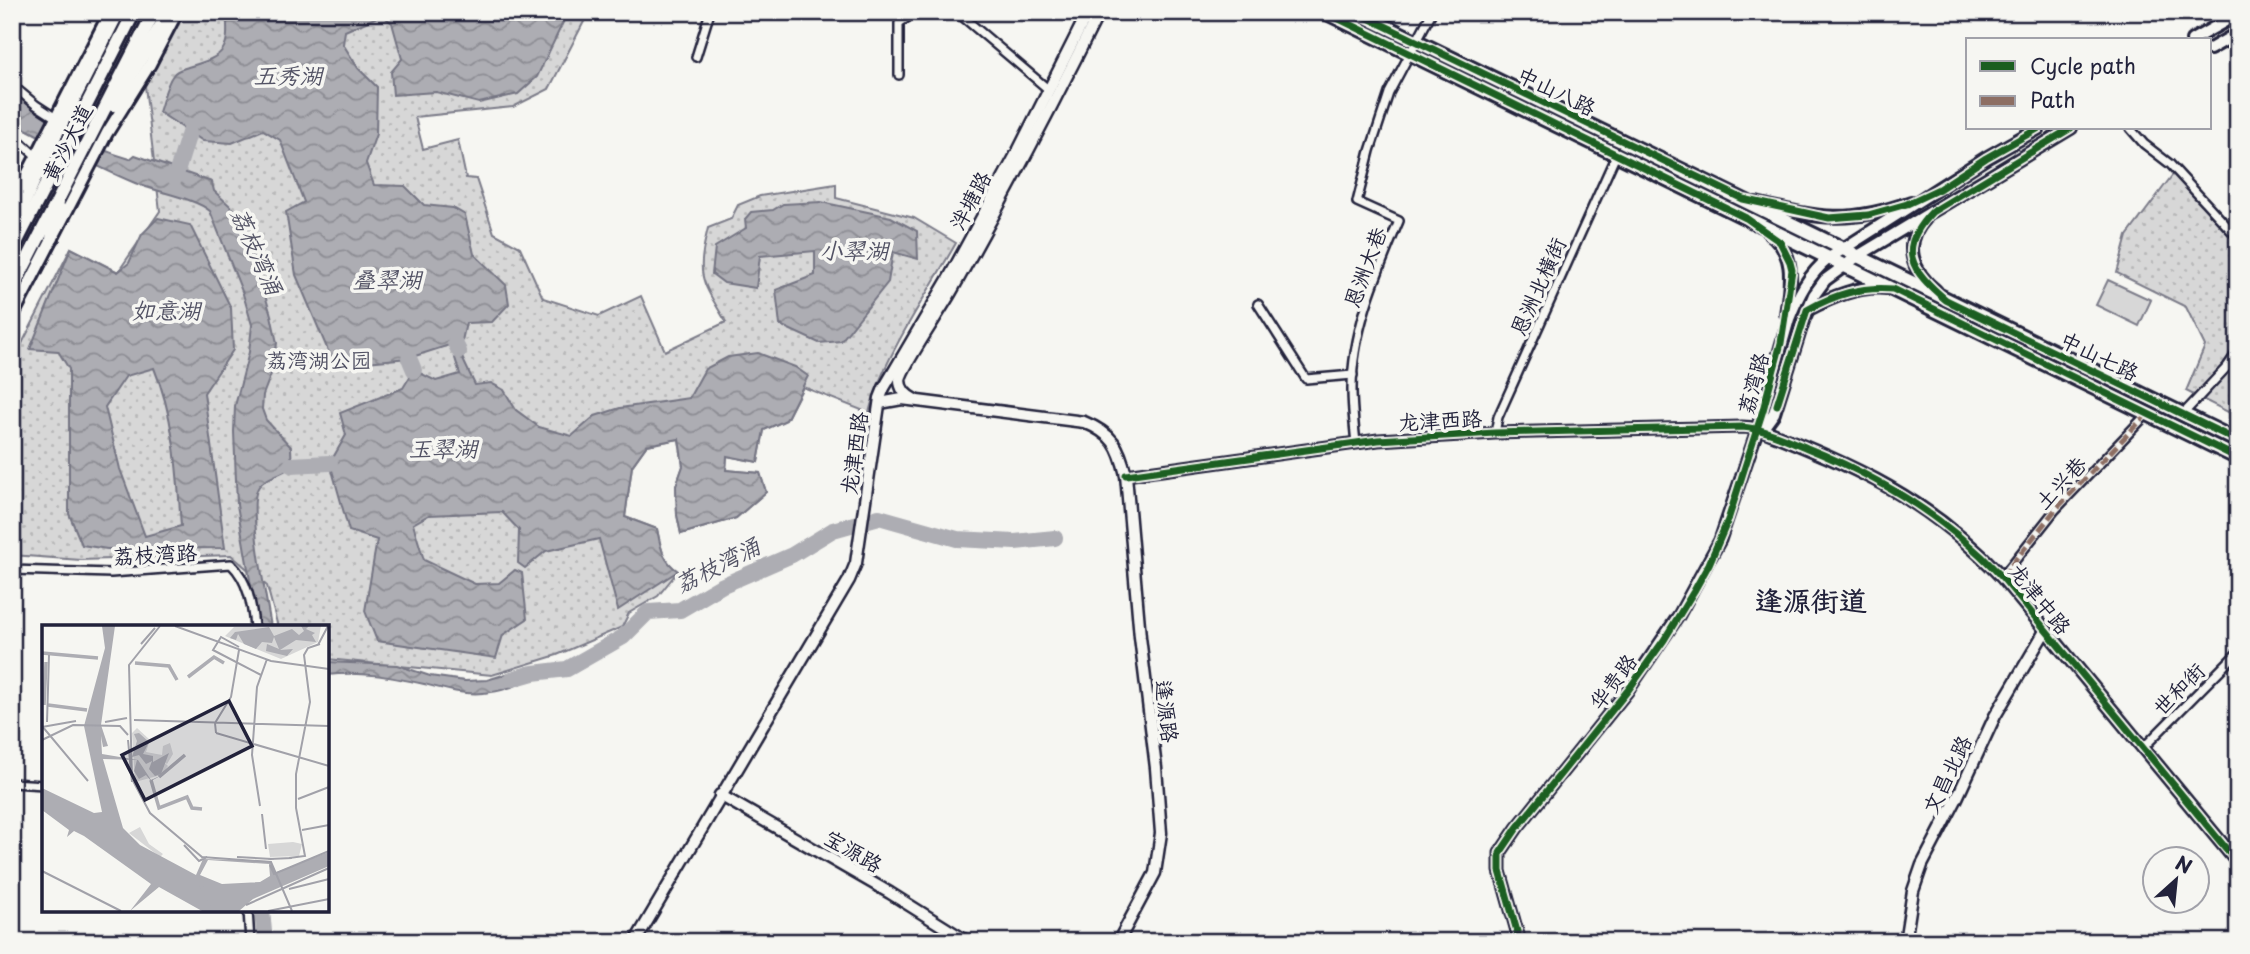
<svg xmlns="http://www.w3.org/2000/svg" width="2250" height="954" viewBox="0 0 2250 954" font-family="'Playpen Sans','LXGW WenKai TC',sans-serif">
<style>
.grass{fill:#d7d7d7;stroke:#7c7c89;stroke-width:2}
.park{fill:url(#park-dots);stroke:#7c7c89;stroke-width:2}
.water{fill:url(#water-waves);stroke:#757583;stroke-width:2;fill-rule:evenodd}
.lines{fill:none;stroke-linecap:round;stroke-linejoin:round}
.river{stroke:#adadb3;stroke-width:16}
.minor-casing{stroke:#22223b;stroke-width:12}
.tertiary-casing{stroke:#22223b;stroke-width:15}
.secondary-casing{stroke:#22223b;stroke-width:16}
.primary-casing{stroke:#22223b;stroke-width:18}
.trunk-casing{stroke:#22223b;stroke-width:18}
.minor{stroke:#f6f6f2;stroke-width:7}
.tertiary{stroke:#f6f6f2;stroke-width:10}
.secondary{stroke:#f6f6f2;stroke-width:10}
.primary{stroke:#f6f6f2;stroke-width:12}
.trunk{stroke:#f6f6f2;stroke-width:12}
.quiet{stroke:#8d6e63;stroke-width:5;stroke-dasharray:10 5;stroke-linecap:butt}
.cycleway-casing{stroke:#f6f6f2;stroke-width:11}
.cycleway{stroke:#1b5e20;stroke-width:7}
.labels{text-anchor:middle;dominant-baseline:central;stroke-width:7;stroke-linejoin:round;paint-order:stroke}
.street-label{font-size:21px;fill:#22223b;stroke:#f6f6f2}
.park-label{font-size:21px;fill:#4f4f62;stroke:#f6f6f2}
.water-label{font-size:23px;font-style:italic;fill:#535365;stroke:#f6f6f2}
.district-label{font-size:28px;font-weight:bold;fill:#22223b;stroke:#f6f6f2}
.inset-river{fill:none;stroke:#adadb3;stroke-width:3.5}
.inset-road{fill:none;stroke:#a1a1a9;stroke-width:2}
.view{fill:#22223b;fill-opacity:0.15;stroke:#22223b;stroke-width:3.5}
.inset-edge{fill:none;stroke:#22223b;stroke-width:3.5}
</style>
<defs>
<pattern id="park-dots" width="8" height="8" patternUnits="userSpaceOnUse" patternTransform="scale(1.75)"><rect width="8" height="8" fill="#d7d7d7"/><path d="M2 2h.1M6 6h.1" fill="none" stroke="#b8b8b9" stroke-width="1.8" stroke-linecap="round"/></pattern>
<pattern id="water-waves" width="16" height="10" patternUnits="userSpaceOnUse" patternTransform="scale(1.75)"><rect width="16" height="10" fill="#adadb3"/><path d="M0 5q4-4 8 0t8 0" fill="none" stroke="#8c8c93"/></pattern>
</defs>
<rect width="100%" height="100%" fill="#f6f6f2"/>
<filter id="ink" filterUnits="userSpaceOnUse"><feTurbulence type="fractalNoise" baseFrequency=".0143" numOctaves="2"/><feDisplacementMap in="SourceGraphic" scale="14" xChannelSelector="R" yChannelSelector="G"/><feConvolveMatrix kernelMatrix="1 2 1 2 8 2 1 2 1" color-interpolation-filters="sRGB"/></filter>
<g filter="url(#ink)">
<polygon class="grass" points="2108,280 2151,300 2139,326 2096,305"/>
<g class="park">
<path d="M182 12H589L549 89 513 107 415 117 423 149 458 140 466 178 476 179 494 233 520 247 543 298 599 316 641 296 665 351 726 322C701 280 696 277 708 228L731 219 738 205 760 196 836 184V198L914 218 956 243C928 293 882 359 869 413L803 387 786 420 764 430 758 462 727 456 726 470 760 473 766 492 736 518 681 534 677 515 676 486 683 466 679 439 647 445 632 466 625 517 657 529C661 548 662 560 678 571L658 596 629 613 622 627 557 655 492 675 327 659V627H278L267 586 231 555 81 560 12 555V363L71 248 118 272 160 211 145 86Z"/>
<polygon points="2174,173 2238,245 2238,417 2186,391 2205,346 2186,307 2117,273 2127,236"/>
</g>
<g class="water">
<path d="M226 12H568L537 77 518 94 479 103 436 92 393 95 391 72 402 59 392 23 382 15 345 31 343 44 358 68 377 87 376 134 366 163 374 185 405 186 424 205 453 208 465 215 474 254 506 285 509 304 492 322 466 323 462 341 409 358 334 365 296 275 286 212 304 202 280 140 263 130 232 143 203 141 159 112C163 101 166 84 173 75 176 70 182 69 188 67 225 56 230 51 226 12Z"/>
<path d="M12 90C45 120 87 147 130 159L135 155 212 182 214 191 241 216 271 315 277 343 273 369 263 395 262 409 266 420 291 447C291 452 292 459 291 464 288 475 263 475 257 490 248 512 267 600 271 627H258L237 505 234 432 235 406 249 352 252 325 243 294 210 211C195 198 156 192 135 183 93 166 54 143 14 123Z"/>
<polygon points="821,202 891,217 917,231 918,259 893,252 888,282 841,341 819,343 780,325 776,290 815,275 815,251 760,256 756,288 724,283 712,274 715,247 746,228 745,219 751,212 773,210 783,204"/>
<path d="M158 218 190 225 231 308 233 350 204 393 225 548 107 549 82 545 69 514V369L58 351 30 349 71 248 118 272 129 263 142 234ZM154 368C175 419 177 472 181 526L145 536 120 469 105 407 126 376Z"/>
<path d="M459 351 475 385 491 383 504 390 516 410 539 427 572 436 595 416 620 408 689 398 705 369 728 357 758 353 795 367 808 376 786 420 764 430 758 462 727 456 726 470 760 473 766 492 736 518 681 534 677 515 676 486 683 466 679 439 647 445 632 466 625 517 657 529C661 548 662 560 678 571L618 610 599 539 546 551 525 568 518 563 519 530 502 512 429 515 413 524 424 560 475 584 499 583 515 570 522 573 527 619 503 635 496 658 377 641 365 611 377 540 349 531 330 463 346 435 340 413 403 388 414 370 436 381 460 374 455 358Z"/>
<path d="M327 662 397 665 430 676 465 681 487 680 529 667 535 677C518 685 502 692 483 693 464 695 443 689 424 684 391 677 362 671 327 675Z"/>
</g>
<g class="lines">
<g class="river">
<polyline points="175,178 189,133"/>
<polyline points="455,343 459,351"/>
<polyline points="409,358 414,370"/>
<polyline points="291,465 330,463"/>
<polyline points="512,679 533,673 567,669 623,637 648,612 680,610 721,586 792,555 833,530 879,517 957,539 1015,542 1055,538"/>
<polyline points="262,910 265,942"/>
</g>
<g class="minor-casing">
<g id="minor">
<polyline points="957,12 1049,90"/>
<polyline points="696,57 710,12"/>
<polyline points="899,75 899,23 916,12"/>
<polyline points="12,85 36,105 56,118"/>
<polyline points="2130,128 2144,144 2170,164 2238,238"/>
<polyline points="12,134 37,157"/>
<polyline points="1258,304 1306,379 1353,375"/>
<polyline points="2183,414 2227,367 2238,351"/>
<polyline points="1495,433 1498,417 1616,155"/>
<path d="M1356 443C1354 425 1352 407 1352 389 1352 330 1377 274 1399 221L1357 202 1370 151 1389 93 1432 12"/>
<path d="M12 570 111 573 231 564C248 580 252 605 254 627"/>
<polyline points="2002,577 2055,510 2147,414"/>
<polyline points="2143,748 2238,652"/>
<polyline points="12,783 44,785"/>
<polyline points="248,910 250,942"/>
</g>
</g>
<g class="tertiary-casing">
<g id="tertiary">
<path d="M915 400C907 396 900 390 900 380 901 368 943 307 951 292 1003 200 1052 107 1099 12"/>
<path d="M880 403 902 399 1084 422C1113 434 1119 446 1126 475L1140 637 1156 768 1161 833 1155 873 1118 942"/>
<polyline points="1126,475 1378,440 1495,433 1742,427 1758,428 1720,540 1679,615 1629,689 1517,828 1500,853 1500,871 1520,942"/>
<polyline points="720,795 890,893 968,942"/>
<polyline points="635,942 849,580 856,563 880,398 884,388 950,276 1018,151 1088,12"/>
<polyline points="1905,942 1913,891 1922,865 1957,798 1995,716 2045,631"/>
</g>
</g>
<g class="secondary-casing">
<g id="secondary">
<polyline points="2192,40 2238,14"/>
<polyline points="2210,49 2238,33"/>
<path d="M1756 203C1820 218 1847 225 1911 202"/>
<polyline points="12,204 110,12"/>
<path d="M1925 219C1902 243 1912 272 1936 291"/>
<path d="M1767 231C1797 252 1791 282 1786 314"/>
<path d="M1807 310C1832 297 1859 285 1887 288"/>
<polyline points="12,317 107,133 150,64 177,12"/>
<path d="M1758 428C1856 467 1927 497 2002 577L2238 863"/>
<polyline points="1758,428 1766,424 1774,413 1803,321 1814,295 1825,280 1858,256 2071,128"/>
<path d="M1758 428 1789 319C1798 295 1809 274 1829 258L1986 158 2039 128"/>
</g>
</g>
<g class="primary-casing">
<g id="primary">
<polyline points="1325,12 2238,458"/>
<polyline points="1356,12 2238,441"/>
</g>
</g>
<g class="trunk-casing">
<g id="trunk">
<polyline points="113,105 169,12"/>
<polyline points="12,229 46,154 118,12"/>
<polyline points="52,238 59,208"/>
<polyline points="12,251 134,12"/>
<polyline points="12,290 154,12"/>
</g>
</g>
<use href="#minor" class="minor"/>
<use href="#tertiary" class="tertiary"/>
<use href="#secondary" class="secondary"/>
<use href="#primary" class="primary"/>
<use href="#trunk" class="trunk"/>
<polyline class="quiet" points="2002,577 2055,510 2147,414"/>
<g class="cycleway-casing">
<g id="cycleway">
<polyline points="1325,12 1746,218 1780,242 1790,262 1792,270 1781,343 1763,410 1728,520 1709,564 1694,591 1664,640 1629,689 1517,828 1500,853 1500,871 1520,942"/>
<polyline points="1356,12 1743,199 1829,218 1868,215 1907,204 1939,189 1986,158 2039,128"/>
<path d="M2071 128 1932 212C1896 249 1911 271 1946 300L2238 441"/>
<path d="M1777 405 1807 310C1834 295 1861 286 1893 289L2238 458"/>
<path d="M1126 475 1378 440 1495 433 1742 427C1765 429 1786 439 1807 448 1882 478 1947 518 2002 577L2238 863"/>
</g>
</g>
<use href="#cycleway" class="cycleway"/>
</g>
</g>
<g class="labels">
<g class="street-label">
<text transform="translate(1557 90) rotate(26)">中山八路</text>
<text transform="translate(66 142) rotate(-63)">黄沙大道</text>
<text transform="translate(969 200) rotate(-62)">泮塘路</text>
<text transform="translate(1364 267) rotate(-70)">恩洲大巷</text>
<text transform="translate(1537 286) rotate(-66)">恩洲北横街</text>
<text transform="translate(2100 355) rotate(26)">中山七路</text>
<text transform="translate(1752 383) rotate(-75)">荔湾路</text>
<text transform="translate(1440 419) rotate(-3)">龙津西路</text>
<text transform="translate(853 453) rotate(-82)">龙津西路</text>
<text transform="translate(2060 482) rotate(-47)">土兴巷</text>
<text transform="translate(155 553) rotate(-3)">荔枝湾路</text>
<text transform="translate(2041 598) rotate(51)">龙津中路</text>
<text transform="translate(1612 681) rotate(-53)">华贵路</text>
<text transform="translate(2178 688) rotate(-45)">世和街</text>
<text transform="translate(1168 711) rotate(83)">逢源路</text>
<text transform="translate(1946 774) rotate(-64)">文昌北路</text>
<text transform="translate(854 850) rotate(30)">宝源路</text>
</g>
<g class="park-label">
<text x="319" y="359">荔湾湖公园</text>
</g>
<g class="water-label">
<text x="288" y="74">五秀湖</text>
<text x="854" y="249">小翠湖</text>
<text transform="translate(258 251) rotate(66)">荔枝湾涌</text>
<text x="387" y="278">叠翠湖</text>
<text x="166" y="309">如意湖</text>
<text x="443" y="447">玉翠湖</text>
<text transform="translate(717 564) rotate(-27)">荔枝湾涌</text>
</g>
<g class="district-label">
<text x="1811" y="599">逢源街道</text>
</g>
</g>
<g transform="translate(42 625)">
<rect width="287" height="287" fill="#f6f6f2"/>
<path d="M279 1 276 17 239 34 183 11 192 2ZM95 103 108 115 104 127 120 130 121 121 128 118 131 129 125 139 121 136 126 141 119 150 93 157 90 108ZM98 202 107 219 121 229 118 232 87 208ZM251 217 260 219 257 231 228 232 226 219Z" fill="#d7d7d7"/>
<path d="M60 1H73L59 100 66 121 61 122 59 111 60 129 96 135 109 155 122 149 109 156 104 150 97 154 92 146 95 135 61 134 81 203 98 220 154 250 161 234 229 236 232 248 287 227V241L211 274 197 286H160L117 262 88 286 109 259 42 211 32 206 25 212 27 205 0 185V163L52 188 60 187 42 101 63 23ZM166 235 227 239 228 251 218 257 180 259 158 250ZM259 1H267L264 4 273 8 270 10 274 17 254 15 238 25 251 24 245 31 224 26 225 19 237 24 232 12 230 18 220 17 214 24 202 19 196 9 194 15 188 13 193 7 227 2 232 11 250 4 257 10 262 6ZM97 108 107 117 101 129 111 131V137L127 128 119 149 113 151 107 144 110 136 104 139 97 130 90 132 95 116 92 109Z" fill="#adadb3" fill-rule="evenodd"/>
<path class="inset-river" d="M0 28 56 33M93 38 127 41 135 55M146 52 172 32 182 38M2 80 4 37M6 80 45 85M117 152 143 130M109 155 117 183 145 172 150 183 160 184M160 252 159 261 174 286"/>
<path class="inset-road" d="M118 1 87 40 90 154 108 188 160 232 229 237 250 286M133 1 229 36 287 44M99 19 113 3M276 20 286 1M197 22 179 12 171 25 219 50M92 95 287 101M5 97 7 30M63 97 85 93M0 101 46 156M0 102 34 96M174 108 287 141M174 108 173 98 189 72 197 25M0 115 31 100 78 101 86 110M86 115 90 157M256 174 287 162M218 181 210 130 215 62 225 34M220 189 224 224M260 205 287 200M142 220 157 236 165 232M195 232 230 234M247 233 263 231 254 183V149L268 77 262 30 266 23 278 19M227 234 250 233M228 240 232 249 287 226M0 246 79 286M247 264 287 254M204 280 287 243M226 286 287 274"/>
<path class="view" d="M187 76 210 121 103 175 80 130Z"/>
<rect width="287" height="287" class="inset-edge"/>
</g>
<rect width="2250" height="954" fill="none" stroke="#f6f6f2" stroke-width="42"/>
<rect x="21" y="21" width="2208" height="912" fill="none" stroke="#22223b" stroke-width="2.5" filter="url(#ink)"/>
<rect x="1966" y="38" width="245" height="91" fill="#f6f6f2" stroke="#a1a1a9" stroke-width="2"/>
<rect x="1980" y="61" width="35" height="10" fill="#1b5e20" stroke="#a1a1a9" stroke-width="2"/>
<text x="2030" y="74" font-size="21" fill="#22223b">Cycle path</text>
<rect x="1980" y="96" width="35" height="10" fill="#8d6e63" stroke="#a1a1a9" stroke-width="2"/>
<text x="2030" y="108" font-size="21" fill="#22223b">Path</text>
<g transform="translate(2176 880) rotate(27)"><circle r="33" fill="#f6f6f2" stroke="#a1a1a9" stroke-width="2"/>
<path d="M0-5L12 26L0 18L-12 26Z" fill="#22223b"/>
<text y="-10" font-size="19" font-weight="bold" text-anchor="middle" fill="#22223b">N</text>
</g>
</svg>
